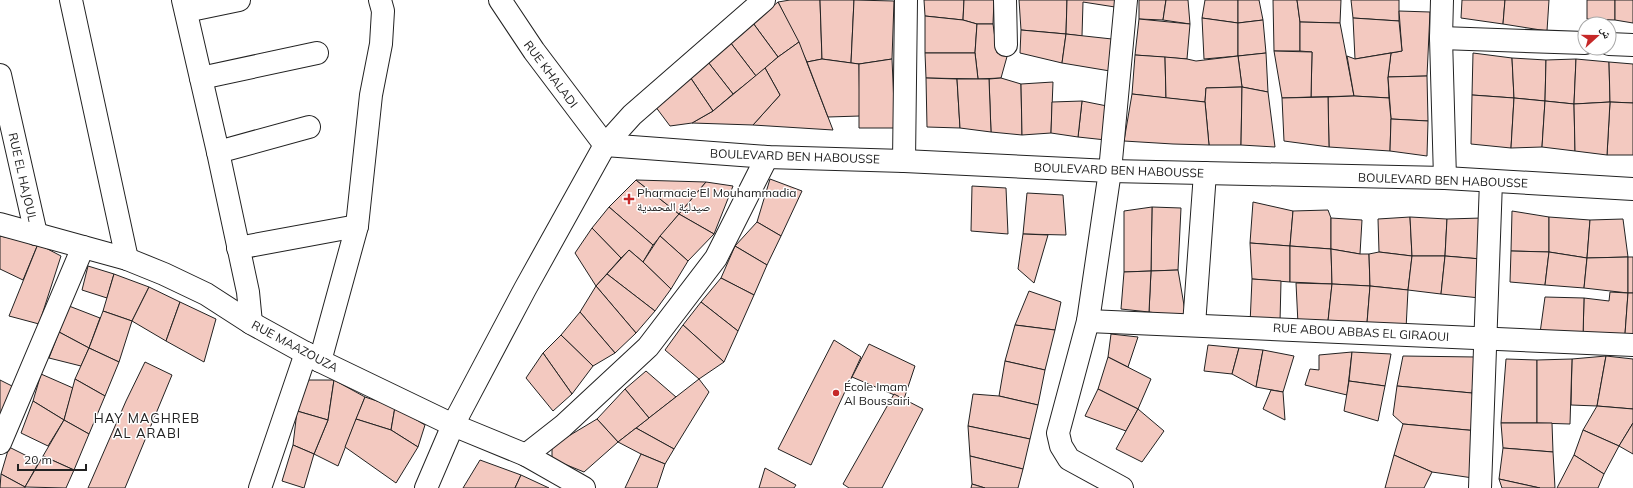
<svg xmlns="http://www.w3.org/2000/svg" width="1633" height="488" viewBox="0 0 1633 488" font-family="Mulish,'Noto Naskh Arabic',sans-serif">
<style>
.building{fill:#f3c9c0;stroke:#222}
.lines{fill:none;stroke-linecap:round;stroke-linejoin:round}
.minor-casing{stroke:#222;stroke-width:24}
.minor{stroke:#fff;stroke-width:22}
.poi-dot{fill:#c62828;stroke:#fff;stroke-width:1.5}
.labels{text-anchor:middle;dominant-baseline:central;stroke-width:3;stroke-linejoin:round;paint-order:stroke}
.street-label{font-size:12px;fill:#222;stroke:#fff}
.poi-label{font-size:12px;fill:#222;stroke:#fff;text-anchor:start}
.neighbourhood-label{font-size:13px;letter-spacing:1px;fill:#222;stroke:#fff}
</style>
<rect width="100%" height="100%" fill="#fff"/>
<g class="building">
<polygon points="790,0 820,0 822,59 807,62 778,2"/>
<polygon points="820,0 854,0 851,63 822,59"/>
<polygon points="854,0 894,1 892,59 859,64 851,63"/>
<polygon points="924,0 964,0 963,20 925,16"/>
<polygon points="964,0 994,0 993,24 977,24 963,20"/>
<polygon points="1019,0 1067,0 1066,34 1021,30"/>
<polygon points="1067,0 1116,0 1115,7 1083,2 1082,36 1066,34"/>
<polygon points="1139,0 1166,0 1163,20 1139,19"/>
<polygon points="1166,0 1188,0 1190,24 1163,20"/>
<polygon points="1205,0 1238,0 1238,23 1202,18"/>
<polygon points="1238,0 1259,0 1263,20 1238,23"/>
<polygon points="1273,0 1297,0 1300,22 1300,51 1274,51"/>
<polygon points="1297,0 1341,0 1340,23 1300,22"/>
<polygon points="1351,0 1399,0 1399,21 1353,18"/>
<polygon points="1462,0 1505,0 1503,24 1461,18"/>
<polygon points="1505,0 1549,0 1547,31 1503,24"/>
<polygon points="1587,0 1615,0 1615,20 1587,19"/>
<polygon points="1615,0 1633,0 1633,23 1615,20"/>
<polygon points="778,2 799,42 778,57 753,23"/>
<polygon points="1399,11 1430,12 1427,76 1388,77 1391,53 1402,51"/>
<polygon points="925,16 963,20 977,24 975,53 925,53"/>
<polygon points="1202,18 1238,23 1238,56 1204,59"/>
<polygon points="1353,18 1399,21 1402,51 1355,59"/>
<polygon points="1139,19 1190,24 1187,59 1135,55"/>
<polygon points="1263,20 1266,53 1238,56 1238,23"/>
<polygon points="1300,22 1340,23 1354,96 1311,97 1312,52 1300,51"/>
<polygon points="753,23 778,57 756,76 730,42"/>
<polygon points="977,24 993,24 997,53 1008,53 1001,78 978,79 975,53"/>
<polygon points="1021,30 1066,34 1062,63 1020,53"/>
<polygon points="1066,34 1112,39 1110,71 1062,63"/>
<polygon points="730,42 756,76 733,94 708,62"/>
<polygon points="799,42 833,130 753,125 780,95 765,68 778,57"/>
<polygon points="1274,51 1312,52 1311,97 1282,98"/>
<polygon points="925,53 975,53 978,79 926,78"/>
<polygon points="1266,53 1268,92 1242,87 1238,56"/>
<polygon points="1391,53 1388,77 1389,98 1354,96 1347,56 1355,59"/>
<polygon points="1473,53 1512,58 1514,98 1472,95"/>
<polygon points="1135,55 1165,57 1166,98 1132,94"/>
<polygon points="1238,56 1242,87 1206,88 1205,102 1166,98 1165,57 1187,59 1196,61"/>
<polygon points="1512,58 1546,60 1545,101 1514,98"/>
<polygon points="822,59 859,64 860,116 828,117 807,62"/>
<polygon points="892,59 895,128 859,128 859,64"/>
<polygon points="1576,59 1574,104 1545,101 1546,60"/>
<polygon points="1576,59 1609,62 1610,102 1574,104"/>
<polygon points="708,62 733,94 713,111 688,74"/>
<polygon points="1609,62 1633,64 1633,103 1610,102"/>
<polygon points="765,68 780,95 753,125 692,123 713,111"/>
<polygon points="688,74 713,111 692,123 670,126 655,106"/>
<polygon points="1427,76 1428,121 1391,119 1388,77"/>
<polygon points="926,78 957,79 960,128 927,127"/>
<polygon points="1001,78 1021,84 1022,135 991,132 989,79"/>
<polygon points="957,79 989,79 991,132 960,128"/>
<polygon points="1053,82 1051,133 1022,135 1021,84"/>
<polygon points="1242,87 1241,145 1209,145 1205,102 1206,88"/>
<polygon points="1242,87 1268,92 1275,147 1241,145"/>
<polygon points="1132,94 1205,102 1209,145 1173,144 1124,141"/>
<polygon points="1472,95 1514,98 1511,148 1471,144"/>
<polygon points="1354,96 1389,98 1391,119 1390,151 1329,147 1328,97"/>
<polygon points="1328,97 1329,147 1284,141 1282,98"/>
<polygon points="1514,98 1545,101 1542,147 1511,148"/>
<polygon points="1082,101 1107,106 1106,140 1078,137"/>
<polygon points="1082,101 1078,137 1051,133 1052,102"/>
<polygon points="1545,101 1574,104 1575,151 1542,147"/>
<polygon points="1610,102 1633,103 1633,155 1607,155"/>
<polygon points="1610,102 1607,155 1575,151 1574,104"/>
<polygon points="1391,119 1428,121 1427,156 1390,151"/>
<polygon points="770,179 802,191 781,236 757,222"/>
<polygon points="636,180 679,214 653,245 609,207"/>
<polygon points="636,180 706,182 679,214"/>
<polygon points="706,182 733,186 714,234 679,214"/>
<polygon points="972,186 1006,188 1008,234 971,231"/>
<polygon points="1027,193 1063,195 1066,235 1023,234"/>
<polygon points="1253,202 1293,211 1290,246 1250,243"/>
<polygon points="609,207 653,245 643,262 629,250 621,258 592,228"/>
<polygon points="1152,207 1181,208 1178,270 1151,271"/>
<polygon points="1152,207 1151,271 1124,272 1124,211"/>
<polygon points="1328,210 1331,218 1331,249 1290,246 1293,211"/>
<polygon points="1512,211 1549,217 1549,252 1511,251"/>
<polygon points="679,214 714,234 688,261 660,236"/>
<polygon points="1410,217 1412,256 1379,252 1378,219"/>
<polygon points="1410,217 1447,219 1445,256 1412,256"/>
<polygon points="1549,217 1590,220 1587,258 1549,252"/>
<polygon points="1331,218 1362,220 1360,254 1331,249"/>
<polygon points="1482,218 1481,259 1445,256 1447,219"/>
<polygon points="1623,219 1628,257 1587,258 1590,220"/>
<polygon points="757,222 781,236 767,265 735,246"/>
<polygon points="592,228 621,258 596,286 575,253"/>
<polygon points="1023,234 1048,235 1034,283 1018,269"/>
<polygon points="0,236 38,244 23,280 0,269"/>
<polygon points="660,236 688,261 671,289 643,262"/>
<polygon points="1250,243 1290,246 1290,282 1252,279"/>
<polygon points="38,244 61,256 39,324 9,316"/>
<polygon points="735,246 767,265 754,295 721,278"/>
<polygon points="1290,246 1331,249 1332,284 1290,282"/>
<polygon points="1331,249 1360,254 1369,254 1370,286 1332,284"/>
<polygon points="629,250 643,262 671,289 655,311 607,274"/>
<polygon points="1511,251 1549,252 1545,285 1510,282"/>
<polygon points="1379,252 1412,256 1408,290 1370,286 1369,254"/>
<polygon points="1549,252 1587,258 1584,288 1545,285"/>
<polygon points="1412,256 1445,256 1441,294 1408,290"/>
<polygon points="1445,256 1481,259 1480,298 1441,294"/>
<polygon points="1628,257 1628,293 1584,288 1587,258"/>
<rect x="1628" y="257" width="5" height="36"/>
<polygon points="88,266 114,274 107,298 82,290"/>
<polygon points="1178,270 1186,317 1149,312 1151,271"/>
<polygon points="1151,271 1149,312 1121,309 1124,272"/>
<polygon points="114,274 149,287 132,321 103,311"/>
<polygon points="607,274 655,311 636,333 596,286"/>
<polygon points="721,278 754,295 738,331 701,302"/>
<polygon points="1252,279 1281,281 1280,322 1250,324"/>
<polygon points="1296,283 1332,284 1328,321 1298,324"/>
<polygon points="1332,284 1370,286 1367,323 1328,321"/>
<polygon points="596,286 636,333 615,353 580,312"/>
<polygon points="1370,286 1408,290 1406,329 1367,323"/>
<polygon points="149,287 180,302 166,341 132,321"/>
<polygon points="1029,291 1061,302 1055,330 1015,325"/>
<polygon points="1610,292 1628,293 1625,334 1583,337 1584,298 1609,301"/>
<polygon points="1628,293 1633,293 1633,335 1625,334"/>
<polygon points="1545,297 1584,298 1583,337 1540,333"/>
<polygon points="180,302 216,319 204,362 166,341"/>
<polygon points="701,302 738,331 724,362 683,325"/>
<polygon points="69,306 100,318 89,348 59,332"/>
<polygon points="103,311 132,321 119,362 89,348"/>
<polygon points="580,312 615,353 593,366 561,335"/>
<polygon points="683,325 724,362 699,379 665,350"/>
<polygon points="1015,325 1055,330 1045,370 1005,361"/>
<polygon points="59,332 89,348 81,366 49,358"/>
<polygon points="1111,334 1138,337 1128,367 1108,357"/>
<polygon points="561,335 593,366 572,394 543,353"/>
<polygon points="834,340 861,357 811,465 778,449"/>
<polygon points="869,344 915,366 904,399 852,377"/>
<polygon points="1208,345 1239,348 1232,374 1204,371"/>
<polygon points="89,348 119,362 105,396 75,379"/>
<polygon points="1239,348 1263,350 1256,387 1232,374"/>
<polygon points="1263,350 1294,356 1283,392 1256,387"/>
<polygon points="1352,352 1347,395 1305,385 1310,369 1319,370 1319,355"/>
<polygon points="1352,352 1391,354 1385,386 1349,381"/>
<polygon points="543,353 572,394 553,411 526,378"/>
<polygon points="1403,356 1476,357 1472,393 1397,386"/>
<polygon points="1606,356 1597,406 1571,405 1572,359"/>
<polygon points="1606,356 1633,359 1633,409 1597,406"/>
<polygon points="1108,357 1151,379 1138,409 1098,389"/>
<polygon points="1506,359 1537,360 1537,423 1501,423"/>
<polygon points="1572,359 1570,424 1537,423 1537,360"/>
<polygon points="1005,361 1045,370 1038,405 999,396"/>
<polygon points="145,362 172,375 125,488 88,488 126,401"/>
<polygon points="646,371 676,397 649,418 625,389"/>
<polygon points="41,374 73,388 64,420 33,401"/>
<polygon points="75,379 105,396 89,434 64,420"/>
<polygon points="699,379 709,392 674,449 636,428"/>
<polygon points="0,380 14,387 0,415"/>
<polygon points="305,380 334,380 328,420 297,411"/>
<polygon points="334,380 365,397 338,466 314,454 328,420"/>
<polygon points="1349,381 1385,386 1378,421 1344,411"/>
<polygon points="1397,386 1472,393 1478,431 1403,424 1393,415"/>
<polygon points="625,389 649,418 618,442 597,419"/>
<polygon points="1098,389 1138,409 1126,431 1085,416"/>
<polygon points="1271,390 1283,392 1285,420 1263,409"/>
<polygon points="894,394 923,409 882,488 849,488 843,484"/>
<polygon points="973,394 999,396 1038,405 1030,439 968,426"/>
<polygon points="365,397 395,407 391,430 356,419"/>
<polygon points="33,401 64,420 48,446 21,433"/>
<polygon points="1597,406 1633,409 1633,423 1619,446 1583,430"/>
<polygon points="395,407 425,425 418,447 391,430"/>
<polygon points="1138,409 1164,431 1142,462 1116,449"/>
<polygon points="297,411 328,420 314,454 293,445"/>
<polygon points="356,419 391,430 418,447 396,483 345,447"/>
<polygon points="597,419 618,442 584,472 552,459 552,446"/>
<polygon points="64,420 89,434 74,470 43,456"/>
<polygon points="1501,423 1552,423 1553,452 1503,448"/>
<polygon points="1633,423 1633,454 1619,446"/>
<polygon points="1403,424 1478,431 1473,478 1432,472 1394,455"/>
<polygon points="968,426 1030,439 1023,469 970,456"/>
<polygon points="636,428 674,449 665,464 641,454 618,442"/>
<polygon points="1583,430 1619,446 1604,474 1574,455"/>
<polygon points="293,445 314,454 304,488 282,481"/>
<polygon points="9,447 39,462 25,487 1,474"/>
<polygon points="1503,448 1553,452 1555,488 1540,488 1499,479"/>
<polygon points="641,454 665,464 657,488 625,488"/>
<polygon points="1394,455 1432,472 1424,488 1385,488"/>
<polygon points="1574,455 1604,474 1598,488 1557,488"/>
<polygon points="43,456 74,470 66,488 25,487"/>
<polygon points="970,456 1023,469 1018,488 985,488 972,484"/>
<polygon points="480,460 521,475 515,488 463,488"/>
<polygon points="765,468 796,485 794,488 759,488"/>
<polygon points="1,474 25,487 25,488 0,488"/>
<polygon points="521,475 549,488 515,488"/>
<polygon points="1499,479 1540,488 1502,488"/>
<polygon points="972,484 985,488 971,488"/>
</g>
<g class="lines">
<g class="minor-casing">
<g id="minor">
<polyline points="71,0 127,259"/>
<polyline points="183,0 218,152 248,292 251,323"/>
<polyline points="500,0 534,51 605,145"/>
<polyline points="1005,0 1006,45"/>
<polyline points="1442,0 1441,38 1445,178"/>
<polyline points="186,11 239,0"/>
<polyline points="1441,38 1585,43"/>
<polyline points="1609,44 1633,45"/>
<polyline points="0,75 36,234"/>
<polyline points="201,78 317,53"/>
<polyline points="605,145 767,157 904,161 1110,171 1445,178 1633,189"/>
<polyline points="218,152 309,127"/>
<polyline points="904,161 906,0"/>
<polyline points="0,224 127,259 164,274 206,294 251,323 320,361 453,425 526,455 584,488"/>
<polyline points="238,248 357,226"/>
<polyline points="1088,321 1633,345"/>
<polyline points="1194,325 1205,173"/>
<polyline points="320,361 357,226 371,95 381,44 383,11 380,0"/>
<polyline points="0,443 83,247"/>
<polyline points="526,455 563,426 648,347 716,258 767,157"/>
<polyline points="260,488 306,353"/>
<polyline points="426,488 453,425 525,289 605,145 632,115 764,0"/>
<polyline points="1122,488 1069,459 1061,446 1058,433 1088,321 1110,171 1126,0"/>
<polyline points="1480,488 1491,181"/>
</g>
</g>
<use href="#minor" class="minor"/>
</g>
<g class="poi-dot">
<path d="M627 193h4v4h4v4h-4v4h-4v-4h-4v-4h4z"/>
<circle cx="836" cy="393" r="4"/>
</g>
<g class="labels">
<g class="street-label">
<text transform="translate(551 74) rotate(53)">RUE KHALADI</text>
<text transform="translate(795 156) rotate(2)">BOULEVARD BEN HABOUSSE</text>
<text transform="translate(1119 170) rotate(2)">BOULEVARD BEN HABOUSSE</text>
<text transform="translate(23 177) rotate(77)">RUE EL HAJOUL</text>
<text transform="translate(1443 180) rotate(2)">BOULEVARD BEN HABOUSSE</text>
<text transform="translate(1361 332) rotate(3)">RUE ABOU ABBAS EL GIRAOUI</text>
<text transform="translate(295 346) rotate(28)">RUE MAAZOUZA</text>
</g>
<g class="poi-label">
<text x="637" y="192">Pharmacie El Mouhammadia<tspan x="637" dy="14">صيدلية المحمدية</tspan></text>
<text x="844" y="386">École Imam<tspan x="844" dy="14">Al Boussairi</tspan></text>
</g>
<g class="neighbourhood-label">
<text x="147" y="418">HAY MAGHREB<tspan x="147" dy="15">AL ARABI</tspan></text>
</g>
</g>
<g transform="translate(1597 36) rotate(69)"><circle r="19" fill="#ffffff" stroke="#a7a7a7"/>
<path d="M0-3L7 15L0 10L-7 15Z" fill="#c62828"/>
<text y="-6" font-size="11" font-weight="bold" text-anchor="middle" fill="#222222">ش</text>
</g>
<path d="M18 464v6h68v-6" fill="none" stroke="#222222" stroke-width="2"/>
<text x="24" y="464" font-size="12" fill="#222222" stroke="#ffffff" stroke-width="3" paint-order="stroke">20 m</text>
</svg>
